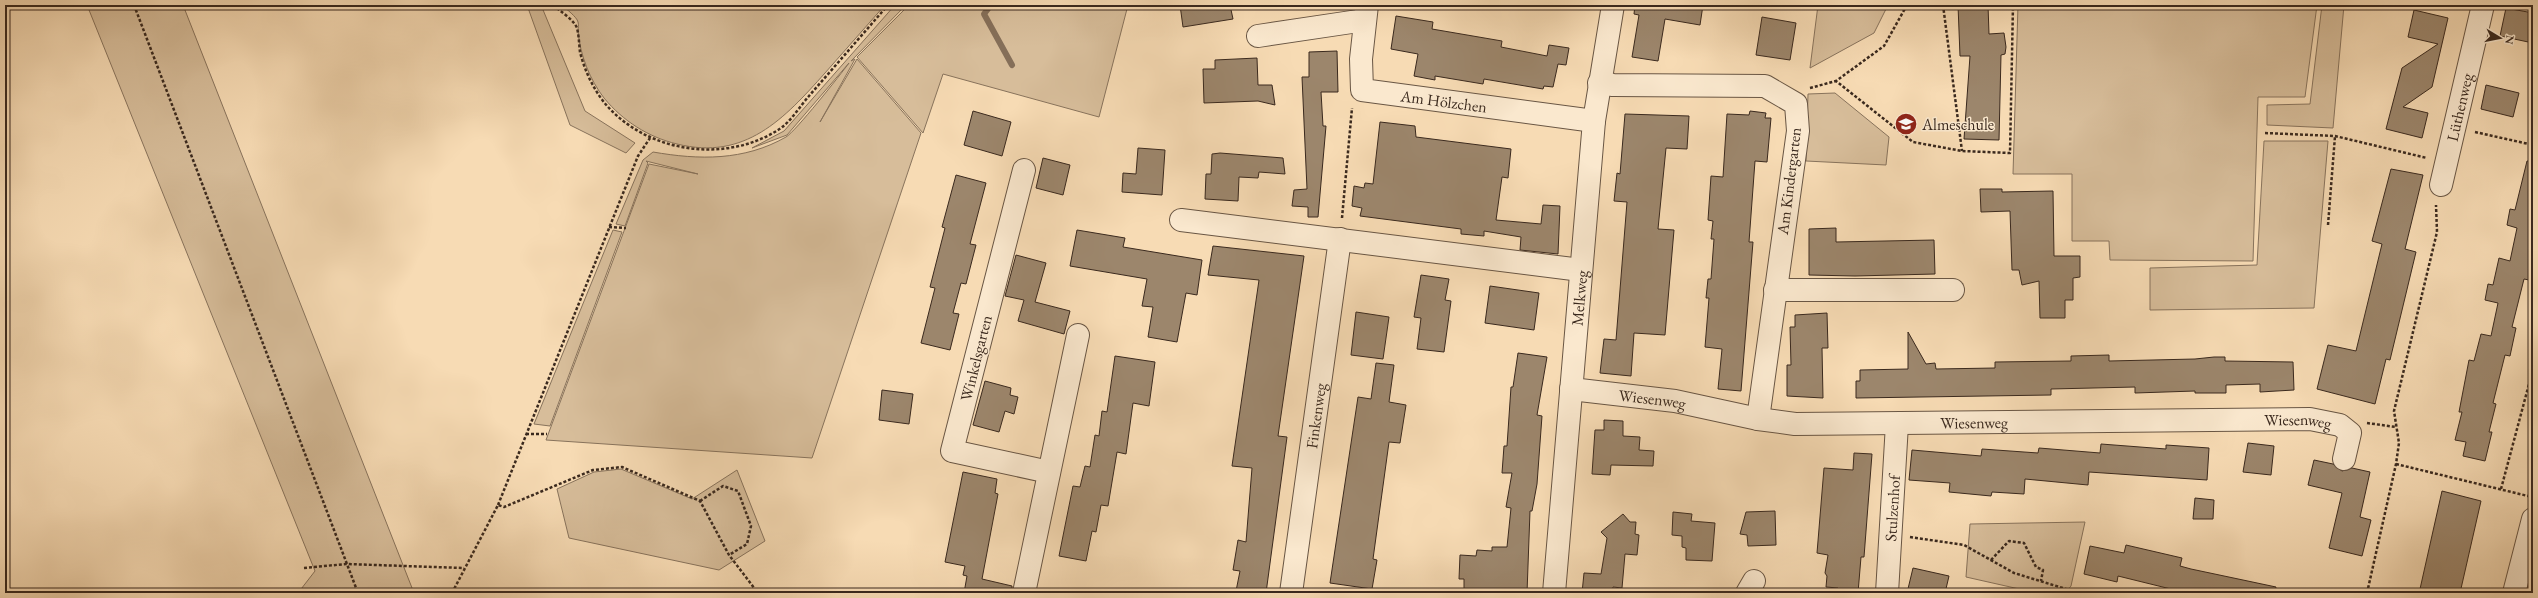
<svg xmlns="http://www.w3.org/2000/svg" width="2538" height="598" viewBox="0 0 2538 598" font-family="'EB Garamond',serif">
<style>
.green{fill:#d7bd9a;stroke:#88735c}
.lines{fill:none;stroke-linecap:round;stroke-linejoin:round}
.stream{stroke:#856f59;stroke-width:6}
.building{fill:#9c866c;stroke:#3a291e}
.minor-casing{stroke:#695644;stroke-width:24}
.path{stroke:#3a291e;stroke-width:2.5;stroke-dasharray:3 2;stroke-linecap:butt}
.minor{stroke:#fae8ce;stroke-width:22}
.labels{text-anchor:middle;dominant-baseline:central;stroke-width:3;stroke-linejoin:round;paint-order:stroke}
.street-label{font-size:16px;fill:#3a291e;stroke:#fae8ce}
.poi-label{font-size:16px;fill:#3a291e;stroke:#fae8ce;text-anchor:start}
</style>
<rect width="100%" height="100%" fill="#f7dbb4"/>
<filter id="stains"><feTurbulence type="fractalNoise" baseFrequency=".005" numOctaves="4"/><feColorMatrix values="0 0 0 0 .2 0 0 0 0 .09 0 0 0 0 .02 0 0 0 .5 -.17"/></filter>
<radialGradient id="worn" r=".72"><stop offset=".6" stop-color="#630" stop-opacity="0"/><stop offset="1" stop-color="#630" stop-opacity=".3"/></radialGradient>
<g class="green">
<polygon points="87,5 183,5 414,593 298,593 315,571"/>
<polygon points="527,5 541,5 585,111 635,143 626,153 570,125"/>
<path d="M562 5H885C865 28 845 50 825 73 784 119 745 161 677 144 648 137 623 121 604 98 590 80 580 55 578 31 578 28 579 25 578 22 577 17 566 9 562 5Z"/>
<path d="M895 5H906L851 61 855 59 820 122 857 59 921 133 812 458 546 440 649 164 698 174 646 161 648 163 625 226 616 224 643 160 653 152C699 160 744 161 786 137 795 132 841 74 849 63L787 135 752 148 784 131Z"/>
<polygon points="909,5 1128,5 1099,117 943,74 923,133 857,57"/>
<polygon points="1818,5 1888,5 1874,33 1810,68"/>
<polygon points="2018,5 2317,5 2305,97 2258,97 2253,261 2110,260 2109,241 2072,241 2072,174 2013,174"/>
<polygon points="2322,5 2344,5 2333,128 2267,125 2267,105 2310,104"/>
<polygon points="1835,93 1889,137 1886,165 1806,161 1808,94"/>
<polygon points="2264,141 2328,141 2314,308 2150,310 2150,268 2257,265"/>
<polygon points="613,230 622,232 550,426 534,424"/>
<polygon points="621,469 692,499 737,470 765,541 719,570 569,538 557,489 594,472"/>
<polygon points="2085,522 2071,586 2065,593 2037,593 1966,577 1970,524"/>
</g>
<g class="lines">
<polyline class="stream" points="991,5 984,14 1012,65"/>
</g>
<g class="building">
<polygon points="1180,5 1230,5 1233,19 1183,27"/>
<polygon points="1635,5 1703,5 1700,25 1665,19 1658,61 1632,57 1639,15 1634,14"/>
<polygon points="1958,5 1988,5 1989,34 2004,33 2006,47 2005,54 2001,55 1999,140 1964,139 1970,56 1960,56"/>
<polygon points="2506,8 2533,13 2533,43 2500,36"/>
<polygon points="2414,10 2448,18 2432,87 2403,107 2428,113 2422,138 2386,129 2402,68 2438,44 2408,37"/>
<polygon points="1396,16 1433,22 1432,29 1502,41 1501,47 1547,56 1549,45 1569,48 1566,65 1558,64 1553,87 1544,86 1543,89 1484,79 1483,84 1435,76 1435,80 1414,76 1418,54 1391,49"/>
<polygon points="1762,17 1796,23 1790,60 1756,55"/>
<polygon points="1337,51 1338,92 1321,92 1323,126 1326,126 1318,217 1308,217 1308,207 1292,206 1294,190 1307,189 1302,77 1309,77 1309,52"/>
<polygon points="1257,58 1258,85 1272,85 1275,105 1258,101 1204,103 1203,69 1215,69 1215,60"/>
<polygon points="2486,85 2519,93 2513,117 2481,109"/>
<polygon points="973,111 1011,122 1002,156 964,145"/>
<polygon points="1750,111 1766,113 1765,118 1771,118 1767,162 1755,161 1749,242 1753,242 1741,391 1718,389 1722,349 1705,347 1709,298 1706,298 1708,279 1711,279 1714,239 1711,239 1713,221 1708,220 1711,176 1723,177 1727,114 1749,115"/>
<polygon points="1625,114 1689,116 1687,149 1666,148 1658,229 1674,230 1665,335 1634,333 1631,376 1600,373 1604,339 1616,340 1627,202 1614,201 1617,173 1620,174"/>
<polygon points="1380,122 1415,126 1416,137 1511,149 1508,178 1502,177 1496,220 1541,224 1543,205 1560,206 1558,254 1520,250 1521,237 1484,231 1484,236 1461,234 1461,229 1360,216 1362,208 1352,206 1354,186 1364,188 1365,183 1373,184"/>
<polygon points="1138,148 1165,150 1162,195 1122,192 1123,173 1136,174"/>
<polygon points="1220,153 1283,158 1285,174 1259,172 1258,178 1239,177 1238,201 1205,199 1206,174 1211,174 1212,154"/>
<polygon points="1043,158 1070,165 1063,195 1036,188"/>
<polygon points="2527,161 2533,161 2533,262 2529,280 2524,279 2512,327 2516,328 2510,356 2505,355 2493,403 2496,404 2489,432 2492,432 2485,461 2463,456 2466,442 2455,440 2462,412 2459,412 2469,360 2474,361 2481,334 2491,336 2498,303 2485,300 2488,284 2493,285 2499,258 2510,261 2517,228 2507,225 2510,209 2515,210"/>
<polygon points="2391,169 2423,175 2405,249 2416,252 2390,360 2386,359 2375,404 2317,389 2328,345 2356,351 2382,244 2372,241"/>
<polygon points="956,175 986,183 970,244 976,245 966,284 961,283 953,313 959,314 950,350 921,343 935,288 930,287 945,228 942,227"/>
<polygon points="1980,189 2002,189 2002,192 2053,191 2054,256 2080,256 2080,277 2073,278 2073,300 2065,300 2065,318 2040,318 2039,281 2022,285 2019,270 2012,270 2010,211 1981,212"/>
<polygon points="1836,228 1836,242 1934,240 1935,274 1855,276 1809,275 1809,229"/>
<polygon points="1077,230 1125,238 1123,247 1202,260 1197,295 1186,293 1177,342 1148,337 1153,307 1142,306 1147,279 1070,266"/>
<polygon points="1213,246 1304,256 1278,436 1287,437 1266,593 1236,591 1240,571 1233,570 1238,540 1246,542 1252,468 1232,466 1259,280 1208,275"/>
<polygon points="1016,255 1046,263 1035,302 1070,311 1064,334 1018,321 1024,300 1005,296"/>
<polygon points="1421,275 1449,279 1445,300 1451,301 1444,352 1417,349 1421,318 1414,317"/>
<polygon points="1490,286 1539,293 1534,330 1485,323"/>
<polygon points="1356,312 1389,317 1383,359 1351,355"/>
<polygon points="1827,313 1828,348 1822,348 1823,398 1787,396 1787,365 1791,365 1790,327 1795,327 1795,315"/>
<polygon points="1908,332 1926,364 1935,363 1936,369 1995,368 1995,362 2071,361 2071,356 2109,355 2109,361 2195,359 2214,357 2225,357 2225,361 2293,362 2294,390 2260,392 2260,384 2226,385 2226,393 2195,393 2195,391 2135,393 2135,387 2051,389 2051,395 1856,398 1856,381 1860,381 1860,370 1908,369"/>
<polygon points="1518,353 1547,357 1537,415 1542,416 1537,484 1532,511 1530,511 1527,593 1464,590 1464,579 1459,579 1460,555 1476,556 1477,550 1492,551 1492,547 1507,547 1511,508 1506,507 1512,473 1502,473 1504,446 1507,446 1511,387 1513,387"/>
<polygon points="1115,356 1155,362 1149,406 1133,403 1126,454 1117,452 1108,506 1101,505 1096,532 1092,531 1086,561 1059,556 1073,486 1080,487 1085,466 1090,467 1095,435 1099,436 1102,411 1107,412"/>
<polygon points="1376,363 1394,365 1389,402 1406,405 1400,443 1389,442 1373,559 1377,560 1372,589 1330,583 1358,397 1371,399"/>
<polygon points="985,381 1011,388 1010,395 1018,397 1014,414 1005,411 999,432 973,425"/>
<polygon points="882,390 913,394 909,424 879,420"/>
<polygon points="1604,420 1623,421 1623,436 1640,437 1639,450 1654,451 1653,466 1611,465 1610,475 1592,474 1595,430 1604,430"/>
<polygon points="2248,443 2274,446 2271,475 2243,472"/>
<polygon points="2101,444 2166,449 2166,445 2209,448 2207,480 2089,472 2088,485 2025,479 2024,494 1992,492 1991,496 1949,492 1950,483 1909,480 1912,450 1981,456 1982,449 2038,453 2039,448 2100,453"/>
<polygon points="1854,453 1872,454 1864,557 1861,557 1858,593 1838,593 1838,588 1826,587 1827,576 1825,573 1828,555 1817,553 1824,468 1853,470"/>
<polygon points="2314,460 2333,464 2342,471 2352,468 2370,472 2360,517 2371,520 2362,556 2329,548 2342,493 2308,485"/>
<polygon points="963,472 997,479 995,493 998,494 982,579 1012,586 1012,593 964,593 967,576 963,575 965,566 945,562"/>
<polygon points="2442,491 2481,501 2460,593 2438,593 2420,589"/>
<polygon points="2195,498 2214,500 2213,519 2193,519"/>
<polygon points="1775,511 1776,545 1748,546 1747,535 1740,534 1746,512"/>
<polygon points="1673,512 1692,514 1691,521 1715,523 1712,561 1686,560 1686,548 1682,547 1682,536 1672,535"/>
<polygon points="1623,514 1630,522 1636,522 1635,534 1639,535 1637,555 1625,554 1622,588 1613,587 1612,593 1582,593 1584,573 1601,574 1607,538 1601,532"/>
<polygon points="2126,545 2182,558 2180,566 2191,569 2276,587 2275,593 2187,593 2118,576 2117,582 2084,574 2090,546 2124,553"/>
<polygon points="1913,568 1949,576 1945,593 1907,593"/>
</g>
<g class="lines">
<g class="minor-casing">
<g id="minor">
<path id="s1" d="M1367 5 1361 59 1362 90 1594 121"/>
<polyline points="1258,36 1365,20"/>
<polyline points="1599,83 1613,85 1765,86 1796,104 1798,131 1758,419"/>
<polyline points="1024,170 952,451 1049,472"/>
<path id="s2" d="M2441 185 2483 5"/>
<polyline points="1181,220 1581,270"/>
<polyline points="1775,290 1953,290"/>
<path id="s3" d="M1571 389 1675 401 1758 419 1795 424 2310 419 2340 425 2350 433 2344 459"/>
<polyline points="1024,593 1078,335"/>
<path id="s4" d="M1291 593 1340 239"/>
<path id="s5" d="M1554 593 1594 121 1613 5"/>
<polyline points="1747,593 1754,581"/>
<path id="s6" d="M1887 593 1897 424"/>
<polyline points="2514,593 2533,519"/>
</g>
</g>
<g class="path">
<polyline points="134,5 358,593"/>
<path d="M553 5C560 11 574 20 577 28 579 36 579 44 580 52 585 72 595 93 609 108 651 153 726 163 778 130 790 123 800 106 809 96 835 66 862 35 888 5"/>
<polyline points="1907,5 1884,46 1836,81 1913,142 1962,151 2010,153 2013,5"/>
<polyline points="1943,5 1962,151"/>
<polyline points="1810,88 1836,81"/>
<polyline points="2475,132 2533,145"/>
<polyline points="2265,133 2335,136 2427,158"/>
<polyline points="1342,218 1352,108"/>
<polyline points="2328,225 2335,136"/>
<polyline points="609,227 626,228"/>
<polyline points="2367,423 2396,427"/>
<polyline points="526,434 547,434"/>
<polyline points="2396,464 2532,497"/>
<polyline points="2501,489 2533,369"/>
<polyline points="700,501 723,486 738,491 751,526 747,544 729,555"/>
<polyline points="498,505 638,156 650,138"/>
<polyline points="1910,537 1964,545 2014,573 2079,593"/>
<polyline points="1991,560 2009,541 2024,543 2036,567 2043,570 2041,581"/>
<polyline points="304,568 346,564 464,568"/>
<polyline points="452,593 498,505 504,507 593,470 622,467 700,501 729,555 758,593"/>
<polyline points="2367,593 2396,464 2399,443 2394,411 2437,232 2436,205"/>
</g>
<use href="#minor" class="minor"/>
</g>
<defs>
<g id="school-disc" transform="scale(1.15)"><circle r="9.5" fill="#8f2418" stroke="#fae8ce"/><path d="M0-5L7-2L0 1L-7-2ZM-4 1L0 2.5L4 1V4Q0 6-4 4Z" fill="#fff"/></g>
</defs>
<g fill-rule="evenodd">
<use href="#school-disc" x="1906" y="124"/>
</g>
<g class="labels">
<g class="street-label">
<text stroke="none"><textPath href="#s1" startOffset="168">Am Hölzchen</textPath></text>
<text stroke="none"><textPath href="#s2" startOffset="80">Lüthenweg</textPath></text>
<text transform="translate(1789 181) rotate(-83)">Am Kindergarten</text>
<text stroke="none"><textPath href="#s5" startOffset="296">Melkweg</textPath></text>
<text transform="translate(976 358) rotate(-76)">Winkelsgarten</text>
<text stroke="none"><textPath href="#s3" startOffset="82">Wiesenweg</textPath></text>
<text stroke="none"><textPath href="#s4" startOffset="179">Finkenweg</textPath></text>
<text stroke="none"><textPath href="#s3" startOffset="730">Wiesenweg</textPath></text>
<text stroke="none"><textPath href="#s3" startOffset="406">Wiesenweg</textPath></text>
<text stroke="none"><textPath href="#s6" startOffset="85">Stulzenhof</textPath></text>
</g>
<g class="poi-label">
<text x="1922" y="124">Almeschule</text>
</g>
</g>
<rect width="2538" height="598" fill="none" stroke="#f7dbb4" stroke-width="20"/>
<rect x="6" y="6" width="2526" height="586" fill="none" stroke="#3a291e" stroke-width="2"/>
<rect x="10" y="10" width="2518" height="578" fill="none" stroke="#3a291e"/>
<g transform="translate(2500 38) rotate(100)" stroke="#fae8ce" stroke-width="3" paint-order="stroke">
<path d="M0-3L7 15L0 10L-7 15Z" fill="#3a291e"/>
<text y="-6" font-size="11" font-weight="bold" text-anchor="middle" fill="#3a291e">N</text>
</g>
<rect width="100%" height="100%" filter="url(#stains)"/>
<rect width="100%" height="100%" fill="url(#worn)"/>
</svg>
